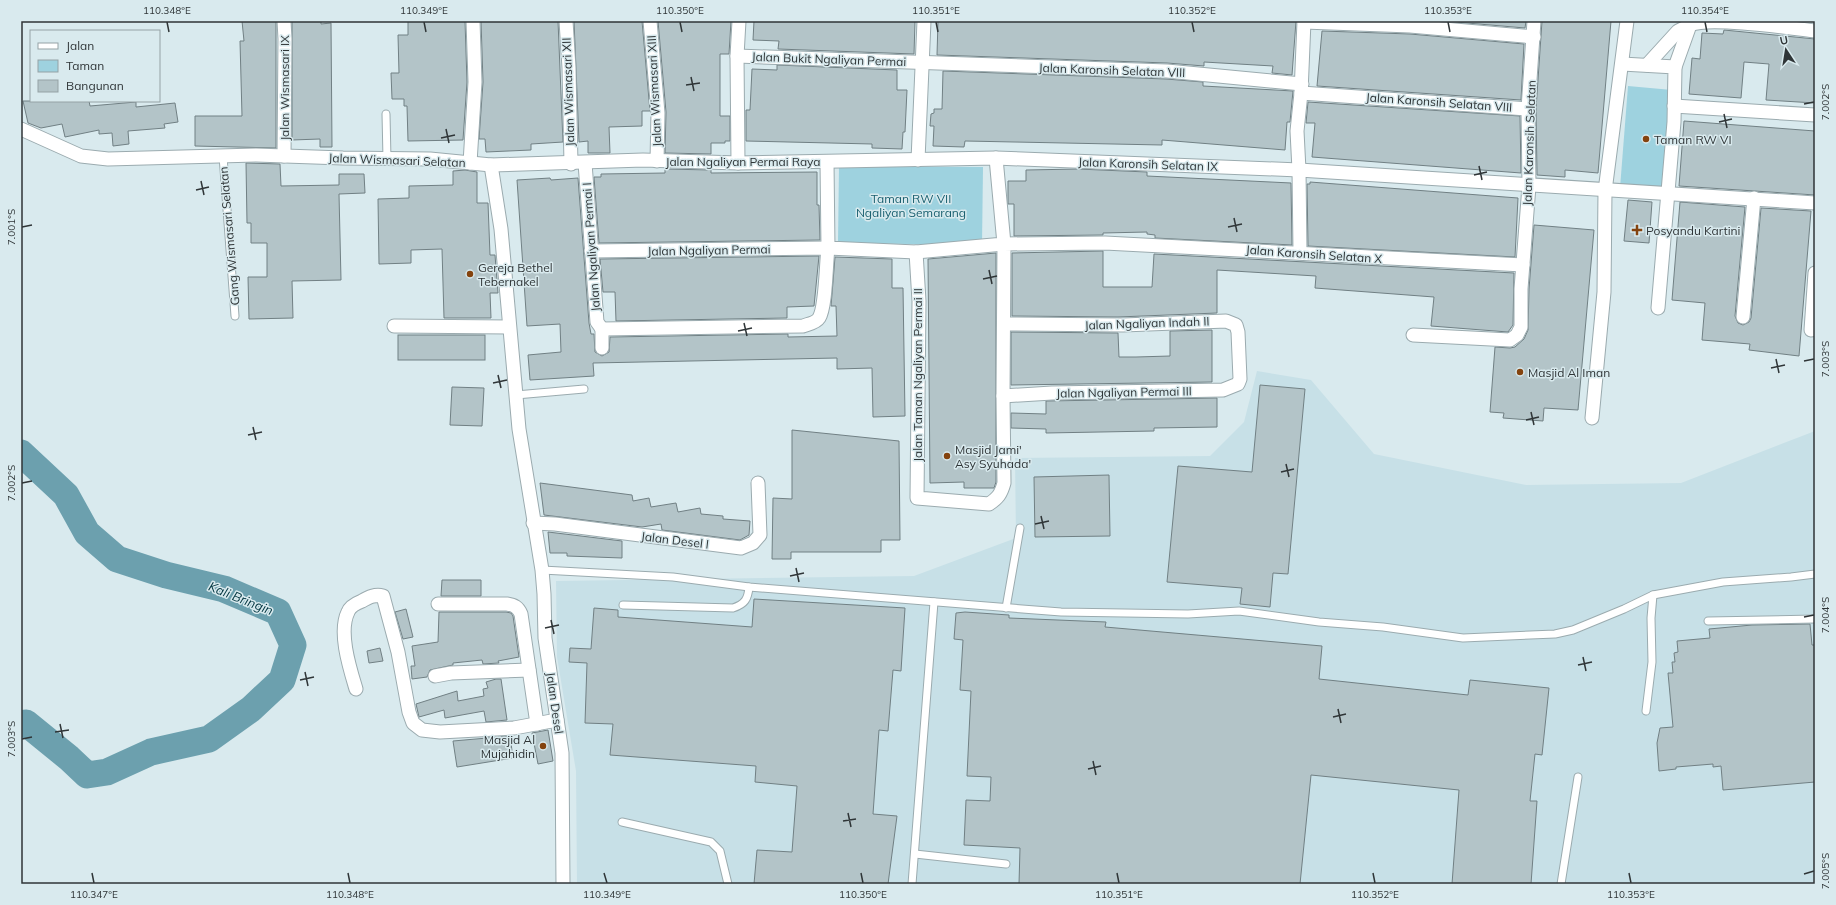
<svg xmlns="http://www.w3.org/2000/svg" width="1836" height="905" viewBox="0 0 1836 905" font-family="Mulish,sans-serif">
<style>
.built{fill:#c7e0e7}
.green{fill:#9ed2df}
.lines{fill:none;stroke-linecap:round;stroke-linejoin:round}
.river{stroke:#6ca0ae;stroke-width:27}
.building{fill:#b3c4c8;stroke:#718084}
.lane-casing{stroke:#9babaf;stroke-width:9}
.street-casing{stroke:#9babaf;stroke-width:15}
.lane{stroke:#fff;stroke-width:7}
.street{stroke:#fff;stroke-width:13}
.ticks{fill:none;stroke:#2f3537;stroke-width:1.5}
.poi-dot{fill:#84430e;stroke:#d9eaee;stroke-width:1.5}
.labels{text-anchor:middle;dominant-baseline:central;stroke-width:3;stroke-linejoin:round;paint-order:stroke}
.street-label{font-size:12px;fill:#2f3537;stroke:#d9eaee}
.poi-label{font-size:12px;fill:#2f3537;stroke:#d9eaee;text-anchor:start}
.park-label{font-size:12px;fill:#175e6e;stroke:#d9eaee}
.water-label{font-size:13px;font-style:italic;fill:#013540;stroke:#d9eaee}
.neatline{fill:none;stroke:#2f3537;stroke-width:1.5}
.ticks-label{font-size:10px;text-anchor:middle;fill:#2f3537}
</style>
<rect width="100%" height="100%" fill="#d9eaee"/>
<polygon class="built" points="1257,371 1311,380 1374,454 1526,485 1681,483 1815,431 1815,884 577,884 576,771 557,657 556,581 914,576 1016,538 1015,458 1210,456 1244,422"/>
<g class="green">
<polygon points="1628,86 1672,90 1664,191 1620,188"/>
<polygon points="839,166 983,167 982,245 838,243"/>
</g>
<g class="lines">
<polyline class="river" points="21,453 66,495 87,533 117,559 166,575 224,589 278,612 293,645 282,680 251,709 209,739 151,752 107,772 87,775 69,758 26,723 21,724"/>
</g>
<g class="building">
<polygon points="242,21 276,21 276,148 195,146 195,116 242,116 240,41 244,41"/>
<polygon points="292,21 321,21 321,24 331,23 332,147 320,147 320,139 292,140"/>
<polygon points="408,21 465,21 467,82 463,140 408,141 407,106 404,106 404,99 392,99 391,73 399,73 398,35 408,35"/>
<polygon points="481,21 558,21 563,142 531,144 531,150 486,152 485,139 479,139 483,82"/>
<polygon points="574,21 642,21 650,111 642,111 642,126 609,127 610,153 588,153 588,141 579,142"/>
<polygon points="658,21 731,21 729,54 720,54 720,116 730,116 730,141 725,141 725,143 711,143 711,154 665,153 666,112"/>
<polygon points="754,21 915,21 914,54 778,49 779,41 753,40"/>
<polygon points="938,21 1296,21 1292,75 1272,73 1273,66 1204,62 1204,66 1167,63 937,55"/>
<polygon points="1444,21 1526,21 1525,28"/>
<polygon points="1542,21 1611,21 1598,173 1565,170 1565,177 1537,175 1536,109"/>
<polygon points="1724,30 1815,39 1815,103 1766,100 1769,64 1744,62 1741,98 1689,94 1692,58 1700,59 1702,33 1723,34"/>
<polygon points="1322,31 1410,34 1524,44 1521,100 1317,86"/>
<polygon points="777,65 897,70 897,90 907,90 905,132 903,132 902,149 872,148 872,144 746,141 746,110 750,110 752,69 777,70"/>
<polygon points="943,71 1166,79 1203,82 1203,86 1293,91 1290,122 1287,122 1285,150 1162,140 1162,145 965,141 964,147 933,146 934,126 930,126 931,114 934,113 934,109 942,109"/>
<polygon points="23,101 89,101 90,106 136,102 136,107 175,103 178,122 164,124 165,128 128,131 129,144 113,146 112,133 99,134 99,130 65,137 62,124 41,128 28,123"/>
<polygon points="1308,102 1520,116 1521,173 1312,157 1315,123 1306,123"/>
<polygon points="1684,121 1815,131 1815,195 1679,186"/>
<polygon points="246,163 280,164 281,186 339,185 339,174 364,174 365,193 339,194 341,280 292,281 293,318 249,319 248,277 267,277 267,243 251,243 251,223 247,223"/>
<polygon points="665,169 711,170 711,173 817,172 817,205 819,205 820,240 599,243 594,177 601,177 601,174 665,173"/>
<polygon points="1078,169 1147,172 1147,176 1291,183 1292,245 1155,238 1155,235 1147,234 1147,232 1103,233 1103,235 1014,236 1014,204 1008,204 1008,181 1026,181 1026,170"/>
<polygon points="465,170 477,172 477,203 488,203 490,255 495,255 498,293 490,293 491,318 444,318 442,249 411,250 411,263 379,264 378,199 409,198 409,186 453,185 453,171"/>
<polygon points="550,178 551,180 578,178 589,323 591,334 594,334 595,352 602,356 609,352 610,337 788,334 788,337 837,336 836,306 831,306 835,257 892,259 892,288 903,288 905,416 873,417 872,368 837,369 837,358 593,363 594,376 530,380 528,355 561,352 560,324 527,326 517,180"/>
<polygon points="1310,182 1518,198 1515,257 1308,246 1307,184 1310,184"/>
<polygon points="1628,200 1652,202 1649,243 1624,241"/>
<polygon points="1680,202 1745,207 1735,316 1738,323 1743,325 1749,322 1751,318 1761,208 1811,211 1799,356 1749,350 1750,344 1702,340 1705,303 1672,300"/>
<polygon points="1534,225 1594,230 1578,410 1544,408 1543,421 1503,418 1504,413 1490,412 1495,347 1510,348 1515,347 1524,339 1528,330 1529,289"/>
<polygon points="1103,251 1103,287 1152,287 1154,254 1514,273 1513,325 1508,332 1431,326 1434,297 1315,288 1316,276 1217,270 1217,313 1118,317 1012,316 1012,253"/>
<polygon points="996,253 996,482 994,488 964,488 964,482 930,483 928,259"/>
<polygon points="819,256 814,306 787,307 787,318 616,321 615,292 603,292 600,259"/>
<polygon points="1212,330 1212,382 1011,385 1011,332 1118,333 1119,357 1136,357 1170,356 1170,331"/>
<rect x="398" y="335" width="87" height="25"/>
<polygon points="1260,385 1305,389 1288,574 1273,573 1270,607 1240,604 1242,588 1167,582 1178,466 1252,472"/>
<polygon points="452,387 484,388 482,426 450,425"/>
<polygon points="1217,398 1217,427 1154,428 1154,431 1046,433 1046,429 1011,428 1011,413 1046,414 1046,401"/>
<polygon points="792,430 899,441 900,540 881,540 881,552 791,552 791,559 772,559 773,498 792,499"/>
<polygon points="1109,475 1110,536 1035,537 1034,477"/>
<polygon points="540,483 632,495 633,501 649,498 651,507 676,503 678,512 700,508 701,514 723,516 723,519 750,521 749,535 740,540 662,530 661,524 642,527 544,515"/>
<polygon points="548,532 622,541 622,558 567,556 567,553 550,553"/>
<polygon points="442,580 481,580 481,596 441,596"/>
<polygon points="754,599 905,608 901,671 893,670 888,731 879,730 873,814 897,816 888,884 754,884 757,850 792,852 797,786 755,782 756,766 610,755 613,724 585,723 587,663 569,662 570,648 591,649 594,608 618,610 618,617 752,627"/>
<polygon points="406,609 413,637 403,639 395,612"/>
<polygon points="439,612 506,612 511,613 513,616 519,657 498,661 499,663 483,664 482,660 453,663 453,665 430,670 427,677 412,679 411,666 415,666 412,646 438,642"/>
<polygon points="965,612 1009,615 1009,618 1106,622 1105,627 1322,646 1319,679 1468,695 1470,680 1549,688 1542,755 1535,754 1530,801 1537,801 1531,884 1452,884 1459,790 1311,775 1300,884 1019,884 1020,848 964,845 966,800 990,801 991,777 967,776 971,691 960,690 963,640 954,639 956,613"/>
<polygon points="1810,624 1812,645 1815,645 1815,782 1723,790 1721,766 1713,767 1713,764 1676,767 1676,769 1659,771 1657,743 1660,728 1673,727 1668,673 1673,673 1672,662 1675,662 1674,653 1678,652 1677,641 1710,638 1709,629 1752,625"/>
<polygon points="380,648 383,661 369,663 367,651"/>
<polygon points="496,679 501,679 507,720 486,722 484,711 445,718 444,710 419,717 416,704 457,691 458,701 484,696 483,689 488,688 486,682"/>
<polygon points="548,730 553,761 538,764 532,733"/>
<polygon points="510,736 513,758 457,767 453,741"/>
</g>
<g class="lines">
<g class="lane-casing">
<g id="lane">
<polyline points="386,114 387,159"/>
<polyline points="223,156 235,316"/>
<polyline points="516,395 584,389"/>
<polyline points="542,570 673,577 749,587 1061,612 1188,614 1239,611 1319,622 1383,627 1463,638 1555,634 1573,630 1624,609 1653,595 1723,582 1791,577 1815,574"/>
<path d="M623 605 733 608C745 604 748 599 749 587"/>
<polyline points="1006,608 1020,528"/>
<polyline points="1708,621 1815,619"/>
<polyline points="1646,711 1652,662 1651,618 1653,595"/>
<polyline points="622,822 711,842 720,851 728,884"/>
<polyline points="915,854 1006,864"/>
<polyline points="912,884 934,602"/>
<polyline points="1561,884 1578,777"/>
</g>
</g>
<g class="street-casing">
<g id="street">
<polyline points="284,21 285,39 284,156"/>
<polyline points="566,21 569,68 571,164"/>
<polyline points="650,21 658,113 657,161"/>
<polyline points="1304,22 1410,26 1534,37"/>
<polyline points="737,56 1167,71 1302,84"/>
<polyline points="1622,64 1675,67 1674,122 1658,308"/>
<polyline points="1647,65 1678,31 1690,25"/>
<path d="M1675 67 1690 25C1709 16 1790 28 1815 31"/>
<polyline points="1301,93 1528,109"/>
<polyline points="1674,106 1815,115"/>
<polyline points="21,129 81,156 108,159 256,155 343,158 430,159 491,165 643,160 738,163 996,158 1299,170 1815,203"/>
<polyline points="918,160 924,21"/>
<polyline points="827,162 828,248 916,252 1004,244 996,158"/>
<polyline points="470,163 475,82 473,21"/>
<polyline points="585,163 597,322 602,329"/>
<polyline points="738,163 737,56 739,21"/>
<polyline points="491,165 501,229 519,429 542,570 544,594 545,638 562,753 563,884"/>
<path d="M591 251 828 248C826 263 826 307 819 318 816 323 808 324 803 326L602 329"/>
<path d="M916 252 919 301 917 498 989 504C998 498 1001 494 1004 483L1003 396 1004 244 1105 243 1523 265"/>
<polyline points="1300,252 1299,170 1297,131 1301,93 1304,21"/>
<polyline points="1743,317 1754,198"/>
<polyline points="394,326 509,327"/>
<polyline points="602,329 602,348"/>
<polyline points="1811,330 1815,273"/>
<polyline points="1413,335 1510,340 1517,335 1521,327 1521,289 1529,186 1528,109 1534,21"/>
<polyline points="1003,396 1052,393 1223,390 1238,384 1240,379 1238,332 1236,325 1226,321 1123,325 1004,324"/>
<polyline points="1592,418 1604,292 1605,191 1627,21"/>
<polyline points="533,523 555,524 741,548 753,543 760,535 758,483"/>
<path d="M438 604H507C514 605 518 607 521 614L537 724"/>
<polyline points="435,676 451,673 529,670"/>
<path d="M356 689C350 669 338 632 348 612 350 606 357 603 362 601 369 597 375 594 383 596L398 652 409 712 413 723 422 730 440 732 514 728 557 720"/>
</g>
</g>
<use href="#lane" class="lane"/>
<use href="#street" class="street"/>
</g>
<path class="ticks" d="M167 22 169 32M424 22 426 32M680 22 682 32M936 22 938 32M1192 22 1194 32M1448 22 1450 32M1705 22 1707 32M691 77 694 91M686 85 700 83M1804 104 1814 102M1724 114 1727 128M1719 122 1732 119M446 129 449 143M441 138 455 135M1479 166 1482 180M1474 175 1487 172M201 181 204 195M196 190 209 187M1234 218 1237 232M22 227 32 225M1228 227 1242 224M989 270 992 284M983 279 997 276M744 323 747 336M738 331 752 328M1776 359 1779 373M1804 361 1814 359M1771 368 1785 365M498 375 501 388M493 383 507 380M1531 412 1534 425M1526 420 1539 417M253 427 256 440M248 435 262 432M1286 464 1289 477M1281 472 1294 469M22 483 32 481M1041 516 1044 529M1035 524 1049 521M796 568 799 582M790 576 804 573M1804 617 1814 615M551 620 554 634M545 628 559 625M1583 657 1586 671M1578 665 1592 662M305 672 308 686M300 680 314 677M1338 709 1341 723M1333 717 1346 714M60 724 63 738M55 732 69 730M22 739 32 737M1093 761 1096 775M1088 769 1101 766M848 813 851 827M843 821 856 819M92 873 94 883M348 873 350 883M604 873 607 883M861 873 863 883M1117 873 1119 883M1373 873 1375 883M1629 873 1631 883M1804 874 1814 871"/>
<g class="poi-dot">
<circle cx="1646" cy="139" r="4"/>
<path d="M1635 224h4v4h4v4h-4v4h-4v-4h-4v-4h4z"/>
<circle cx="470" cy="274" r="4"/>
<circle cx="1520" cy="372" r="4"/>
<circle cx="947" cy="456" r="4"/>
<circle cx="543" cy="746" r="4"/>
</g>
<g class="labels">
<g class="street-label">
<text transform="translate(829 59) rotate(2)">Jalan Bukit Ngaliyan Permai</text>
<text transform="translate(1112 70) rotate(2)">Jalan Karonsih Selatan VIII</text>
<text transform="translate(284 88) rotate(-90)">Jalan Wismasari IX</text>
<text transform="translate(654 91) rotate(-93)">Jalan Wismasari XIII</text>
<text transform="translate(568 92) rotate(-92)">Jalan Wismasari XII</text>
<text transform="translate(1439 102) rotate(4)">Jalan Karonsih Selatan VIII</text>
<text transform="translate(1529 143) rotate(-88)">Jalan Karonsih Selatan</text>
<text transform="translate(397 160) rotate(2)">Jalan Wismasari Selatan</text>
<text x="743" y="161">Jalan Ngaliyan Permai Raya</text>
<text transform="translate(1148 164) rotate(2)">Jalan Karonsih Selatan IX</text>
<text transform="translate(229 236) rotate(-95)">Gang Wismasari Selatan</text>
<text transform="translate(591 247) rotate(-94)">Jalan Ngaliyan Permai I</text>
<text transform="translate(709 250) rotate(-1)">Jalan Ngaliyan Permai</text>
<text transform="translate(1314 254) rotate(4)">Jalan Karonsih Selatan X</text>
<text transform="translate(1147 323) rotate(-2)">Jalan Ngaliyan Indah II</text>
<text transform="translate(917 375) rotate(-90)">Jalan Taman Ngaliyan Permai II</text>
<text transform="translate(1124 392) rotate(-1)">Jalan Ngaliyan Permai III</text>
<text transform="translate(675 540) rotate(7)">Jalan Desel I</text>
<text transform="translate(555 703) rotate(82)">Jalan Desel</text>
</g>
<g class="poi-label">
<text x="1654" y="139">Taman RW VI</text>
<text x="1646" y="230">Posyandu Kartini</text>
<text x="478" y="267">Gereja Bethel<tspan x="478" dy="14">Tebernakel</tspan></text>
<text x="1528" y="372">Masjid Al Iman</text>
<text x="955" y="449">Masjid Jami'<tspan x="955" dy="14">Asy Syuhada'</tspan></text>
<text x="535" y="739" text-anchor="end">Masjid Al<tspan x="535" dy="14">Mujahidin</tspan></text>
</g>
<g class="park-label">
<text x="911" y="198">Taman RW VII<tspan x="911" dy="14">Ngaliyan Semarang</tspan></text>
</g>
<g class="water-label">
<text transform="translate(241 598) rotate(22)">Kali Bringin</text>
</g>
</g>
<rect width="1836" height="905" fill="none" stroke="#d9eaee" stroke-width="44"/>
<rect x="30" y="30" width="130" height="72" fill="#d9eaee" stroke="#95a2a5"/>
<rect x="38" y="43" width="20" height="6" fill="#ffffff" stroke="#95a2a5"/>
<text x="66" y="50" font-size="12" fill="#2f3537">Jalan</text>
<rect x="38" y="60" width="20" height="12" fill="#9ed2df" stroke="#95a2a5"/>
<text x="66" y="70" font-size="12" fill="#2f3537">Taman</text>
<rect x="38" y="80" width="20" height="12" fill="#b3c4c8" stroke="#95a2a5"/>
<text x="66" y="90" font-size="12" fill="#2f3537">Bangunan</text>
<g transform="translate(1786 50) rotate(348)" stroke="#d9eaee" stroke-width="3" paint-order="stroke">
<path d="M0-3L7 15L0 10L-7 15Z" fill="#2f3537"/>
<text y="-6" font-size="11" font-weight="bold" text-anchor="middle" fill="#2f3537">U</text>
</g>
<rect x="22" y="22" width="1792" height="861" class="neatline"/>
<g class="ticks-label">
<text x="167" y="14">110.348°E</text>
<text x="424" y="14">110.349°E</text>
<text x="680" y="14">110.350°E</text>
<text x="936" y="14">110.351°E</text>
<text x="1192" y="14">110.352°E</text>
<text x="1448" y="14">110.353°E</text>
<text x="1705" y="14">110.354°E</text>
<text transform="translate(1825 102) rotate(-90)" y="4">7.002°S</text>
<text transform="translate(11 227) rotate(-90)" y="4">7.001°S</text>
<text transform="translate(1825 359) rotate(-90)" y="4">7.003°S</text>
<text transform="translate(11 483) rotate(-90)" y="4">7.002°S</text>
<text transform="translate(1825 615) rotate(-90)" y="4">7.004°S</text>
<text transform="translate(11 739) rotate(-90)" y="4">7.003°S</text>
<text transform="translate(1825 871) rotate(-90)" y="4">7.005°S</text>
<text x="94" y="898">110.347°E</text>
<text x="350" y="898">110.348°E</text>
<text x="607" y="898">110.349°E</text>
<text x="863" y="898">110.350°E</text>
<text x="1119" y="898">110.351°E</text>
<text x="1375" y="898">110.352°E</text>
<text x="1631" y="898">110.353°E</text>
</g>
</svg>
